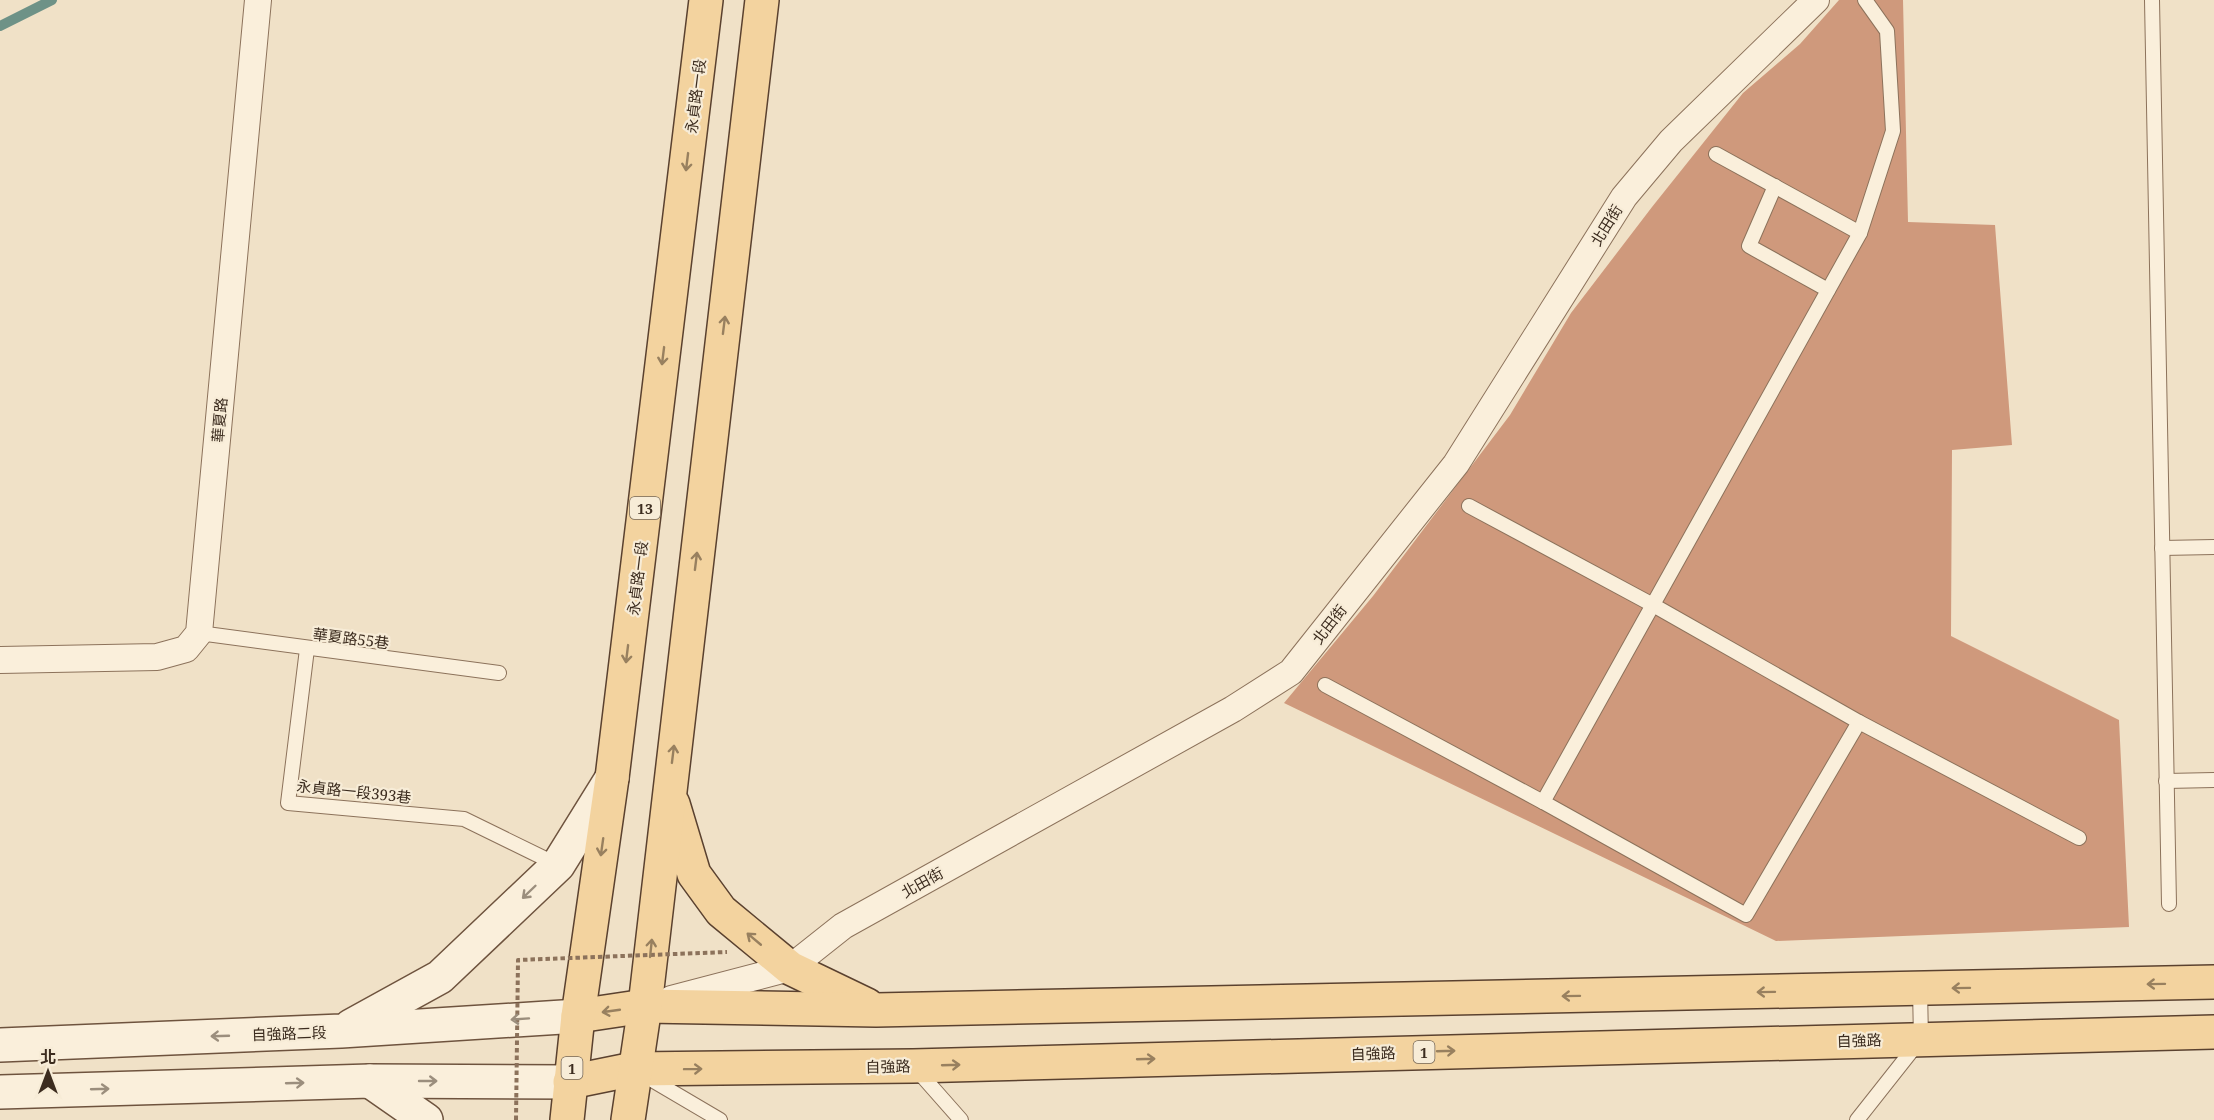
<svg xmlns="http://www.w3.org/2000/svg" width="2214" height="1120" viewBox="0 0 2214 1120" font-family="'Noto Serif','Noto Sans TC',serif">
<style>
.lines{fill:none;stroke-linecap:round;stroke-linejoin:round}
.stream{stroke:#6e9287;stroke-width:10}
.building{fill:#cf997c}
.lane-casing{stroke:#8c725b;stroke-width:16}
.street-casing{stroke:#8c725b;stroke-width:28}
.secondary-casing{stroke:#6e533e;stroke-width:36}
.primary-casing{stroke:#5a412f;stroke-width:36}
.lane{stroke:#faefdb;stroke-width:14}
.street{stroke:#faefdb;stroke-width:26}
.secondary{stroke:#faefdb;stroke-width:33}
.primary{stroke:#f3d39f;stroke-width:33}
.path-bridge{stroke:#8c725b;stroke-width:4;stroke-dasharray:4.5 3;stroke-linecap:butt}
.oneway{stroke:#98805f}
.oneway2{stroke:#9b8e7d}
.labels{text-anchor:middle;dominant-baseline:central;stroke-width:4.5;stroke-linejoin:round;paint-order:stroke}
.shield{fill:#f7ecd7;stroke:#746656;stroke-width:1.5}
.shield-label{font-size:14px;font-weight:bold;fill:#3c2c1f}
.street-label{font-size:15px;fill:#3c2c1f;stroke:#f7ecd7}
</style>
<rect width="100%" height="100%" fill="#f0e1c7"/>
<g class="lines">
<polyline class="stream" points="0,26 52,0"/>
</g>
<polygon class="building" points="1839,0 1903,0 1908,222 1995,225 2012,445 1952,450 1951,636 2119,720 2129,927 1776,941 1284,703 1373,596 1510,415 1571,313 1652,207 1743,93 1800,44"/>
<g class="lines">
<g class="lane-casing">
<g id="lane">
<polyline points="2152,0 2169,904"/>
<polyline points="1716,154 1860,233"/>
<polyline points="1775,186 1749,246 1828,290"/>
<polyline points="1469,506 1653,605 1859,722 2079,838"/>
<polyline points="2162,548 2214,547"/>
<polyline points="199,633 499,673"/>
<polyline points="307,649 288,803 464,819 558,865"/>
<polyline points="1325,685 1543,802"/>
<polyline points="1859,722 1746,915 1543,802 1860,233 1893,131 1887,31 1865,0"/>
<polyline points="2166,781 2214,780"/>
<polyline points="916,1069 961,1120"/>
<polyline points="647,1077 720,1120"/>
<polyline points="1857,1120 1921,1039 1920,989"/>
</g>
</g>
<g class="street-casing">
<g id="street">
<polyline points="0,660 157,657 186,649 199,633 258,0"/>
<polyline points="671,999 790,968 843,926 1233,709 1291,672 1456,464 1624,197 1671,141 1816,0"/>
</g>
</g>
<g class="secondary-casing">
<g id="secondary">
<polyline points="351,1026 440,977 558,865 612,778"/>
<polyline points="0,1045 341,1031 578,1016"/>
<polyline points="370,1081 426,1120"/>
<polyline points="0,1092 370,1081 570,1082"/>
</g>
</g>
<g class="primary-casing">
<g id="primary">
<polyline points="673,804 694,874 721,911 790,968 867,1005"/>
<polyline points="578,1016 645,1006 876,1010 2214,982"/>
<polyline points="570,1082 634,1069 913,1066 2214,1032"/>
<polyline points="567,1120 578,1016 612,778 706,0"/>
<polyline points="628,1120 645,1006 762,0"/>
</g>
</g>
<use href="#lane" class="lane"/>
<use href="#street" class="street"/>
<use href="#secondary" class="secondary"/>
<use href="#primary" class="primary"/>
<polyline class="path-bridge" points="516,1120 518,960 727,952"/>
</g>
<defs><path id="oneway-shaft" d="M-6 0H5M1.5-3L5.5 0L1.5 3" fill="none" stroke-width="1.6" stroke-linecap="round" stroke-linejoin="round" transform="scale(1.5)"/></defs>
<g class="oneway">
<use href="#oneway-shaft" transform="translate(687 162) rotate(97)"/>
<use href="#oneway-shaft" transform="translate(724 325) rotate(-83)"/>
<use href="#oneway-shaft" transform="translate(663 356) rotate(97)"/>
<use href="#oneway-shaft" transform="translate(696 561) rotate(-83)"/>
<use href="#oneway-shaft" transform="translate(627 654) rotate(97)"/>
<use href="#oneway-shaft" transform="translate(673 754) rotate(-83)"/>
<use href="#oneway-shaft" transform="translate(602 847) rotate(98)"/>
<use href="#oneway-shaft" transform="translate(754 939) rotate(-140)"/>
<use href="#oneway-shaft" transform="translate(651 948) rotate(-84)"/>
<use href="#oneway-shaft" transform="translate(2156 984) rotate(179)"/>
<use href="#oneway-shaft" transform="translate(1961 988) rotate(179)"/>
<use href="#oneway-shaft" transform="translate(1766 992) rotate(179)"/>
<use href="#oneway-shaft" transform="translate(1571 996) rotate(179)"/>
<use href="#oneway-shaft" transform="translate(611 1011) rotate(172)"/>
<use href="#oneway-shaft" transform="translate(1446 1051) rotate(-2)"/>
<use href="#oneway-shaft" transform="translate(1146 1059) rotate(-2)"/>
<use href="#oneway-shaft" transform="translate(951 1065) rotate(-2)"/>
<use href="#oneway-shaft" transform="translate(693 1069) rotate(-1)"/>
</g>
<g class="oneway2">
<use href="#oneway-shaft" transform="translate(529 892) rotate(136)"/>
<use href="#oneway-shaft" transform="translate(520 1019) rotate(176)"/>
<use href="#oneway-shaft" transform="translate(220 1036) rotate(178)"/>
<use href="#oneway-shaft" transform="translate(428 1081)"/>
<use href="#oneway-shaft" transform="translate(295 1083) rotate(-2)"/>
<use href="#oneway-shaft" transform="translate(100 1089) rotate(-2)"/>
</g>
<g class="labels">
<g class="shield">
<rect x="630" y="497" width="30" height="22" rx="4.5"/>
<rect x="1413.5" y="1041" width="21" height="22" rx="4.5"/>
<rect x="561.5" y="1057" width="21" height="22" rx="4.5"/>
</g>
<g class="shield-label">
<text x="645" y="508">13</text>
<text x="1424" y="1052">1</text>
<text x="572" y="1068">1</text>
</g>
<g class="street-label">
<text transform="translate(695 96) rotate(-83)">永貞路一段</text>
<text transform="translate(1606 225) rotate(-58)">北田街</text>
<text transform="translate(219 420) rotate(-85)">華夏路</text>
<text transform="translate(637 578) rotate(-83)">永貞路一段</text>
<text transform="translate(1329 624) rotate(-52)">北田街</text>
<text transform="translate(351 638) rotate(7)">華夏路55巷</text>
<text transform="translate(354 791) rotate(6)">永貞路一段393巷</text>
<text transform="translate(922 882) rotate(-29)">北田街</text>
<text transform="translate(289 1033) rotate(-2)">自強路二段</text>
<text transform="translate(1859 1040) rotate(-2)">自強路</text>
<text transform="translate(1373 1053) rotate(-2)">自強路</text>
<text transform="translate(888 1066) rotate(-1)">自強路</text>
</g>
</g>
<g transform="translate(48 1072)" stroke="#f7ecd7" stroke-width="4.5" paint-order="stroke">
<path d="M0-4.5L10 22L0 15L-10 22Z" fill="#3c2c1f"/>
<text y="-9" font-size="16" font-weight="bold" text-anchor="middle" fill="#3c2c1f">北</text>
</g>
</svg>
